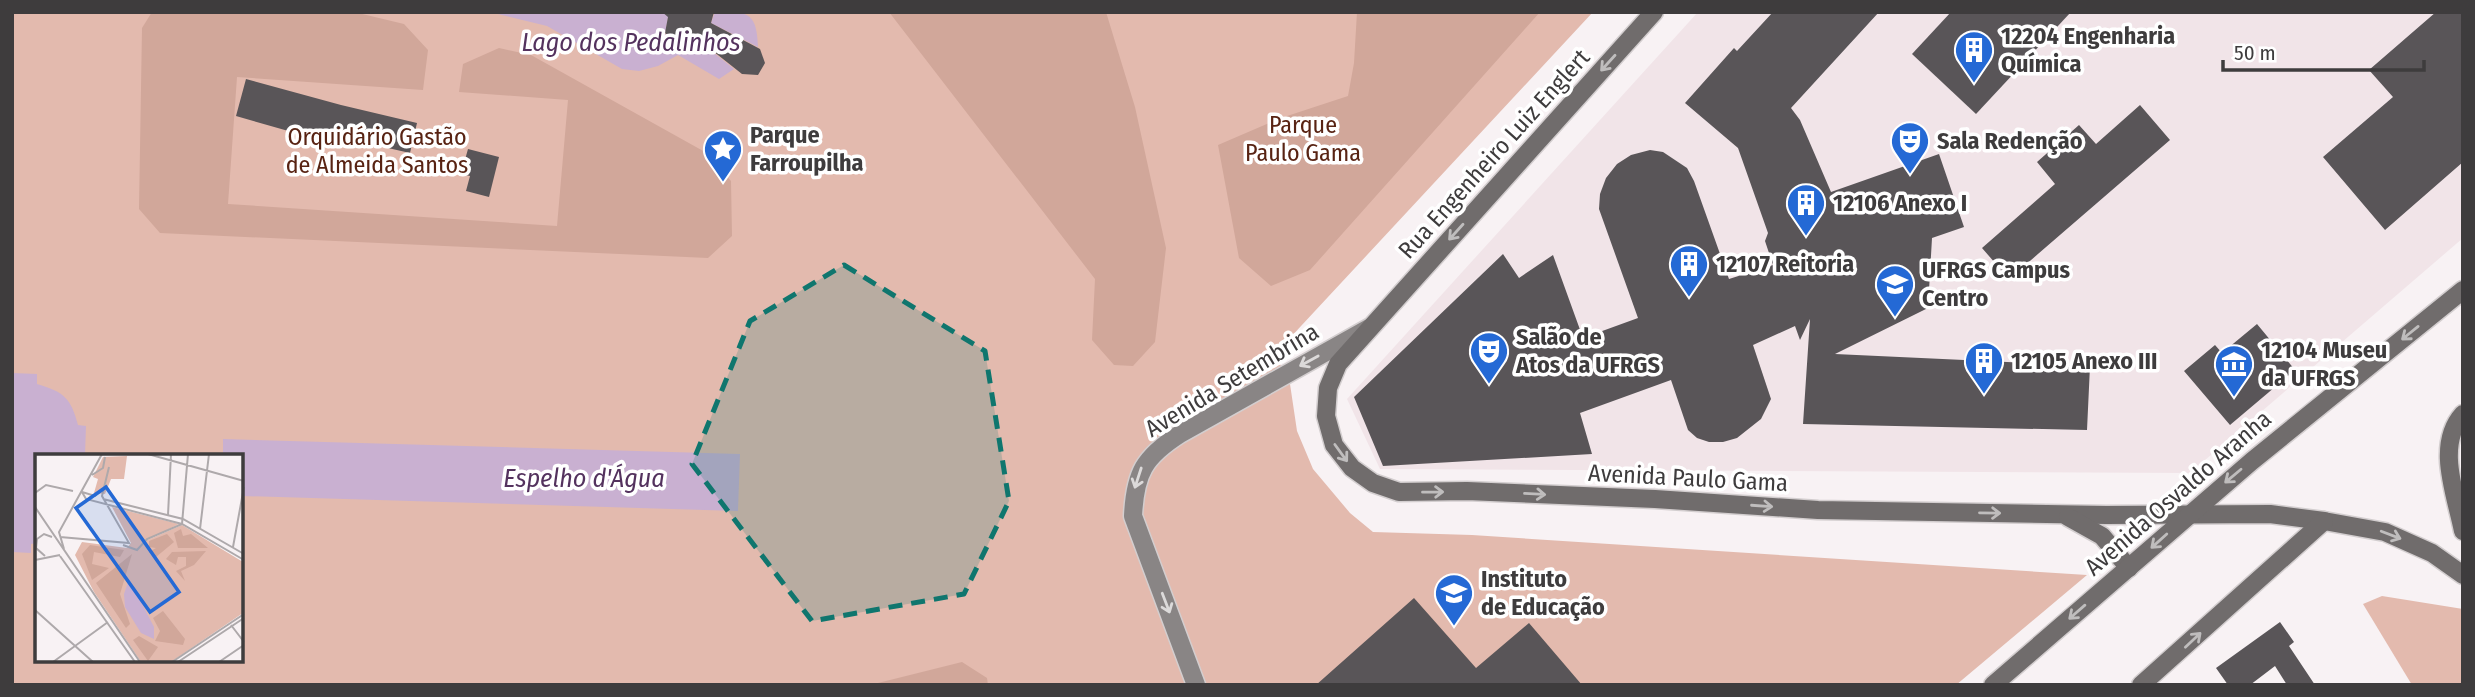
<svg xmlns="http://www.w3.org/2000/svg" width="2475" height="697" viewBox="0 0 2475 697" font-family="'Fira Sans Condensed',sans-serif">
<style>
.built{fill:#f1e4e8}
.green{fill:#e3baae;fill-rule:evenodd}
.forest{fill:#d1a79a}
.water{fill:#c9b0d1}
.building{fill:#595558}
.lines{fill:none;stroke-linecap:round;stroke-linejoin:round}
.secondary-casing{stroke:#d3cecf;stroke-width:21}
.primary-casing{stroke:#d3cecf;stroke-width:21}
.secondary{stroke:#898585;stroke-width:18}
.primary{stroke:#706c6c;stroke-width:18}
.oneway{stroke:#bfbdbd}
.oneway2{stroke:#dcdada}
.marked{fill:#0f766e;fill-opacity:0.2;stroke:#0f766e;stroke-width:5;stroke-dasharray:14 9;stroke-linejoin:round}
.labels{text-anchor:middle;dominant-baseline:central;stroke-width:7;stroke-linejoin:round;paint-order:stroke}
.poi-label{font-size:24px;font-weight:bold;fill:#3e3c3d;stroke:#fff;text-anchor:start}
.park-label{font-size:24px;fill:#582313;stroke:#fff}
.street-label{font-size:24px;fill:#3e3c3d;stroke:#fff}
.water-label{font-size:26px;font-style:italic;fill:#54325e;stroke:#fff}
.inset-road{fill:none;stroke:#aea9ab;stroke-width:2}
.view{fill:#2469d5;fill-opacity:0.15;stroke:#2469d5;stroke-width:3.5}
.inset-edge{fill:none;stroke:#3e3c3d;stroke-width:3.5}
</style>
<rect width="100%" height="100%" fill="#f8f2f4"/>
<polygon class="built" points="1698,12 2463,12 2463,238 2190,473 1380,469 1347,399"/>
<g class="green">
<path d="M12 12H1593L1275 354 1290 384 1297 431 1313 469 1350 513 1373 532 1472 535 2087 575 1956 685H12ZM37 456H242V660H37Z"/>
<polygon points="2382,596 2463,609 2463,685 2412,685 2363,604"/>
</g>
<g class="forest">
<polygon points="152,12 354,12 404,24 428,50 423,90 237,77 228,204 557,226 568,100 459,92 463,64 499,48 531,55 705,152 731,181 732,236 708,258 160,233 139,209 142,28"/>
<polygon points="889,12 1106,12 1135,107 1166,248 1155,342 1133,366 1114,365 1092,340 1095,279"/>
<polygon points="1357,12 1540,12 1310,270 1271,286 1239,258 1218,145 1281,118 1348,96 1354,63"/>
<polygon points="962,662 987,678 988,685 870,685"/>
</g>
<g class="water">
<polygon points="490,12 669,12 665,34 688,50 699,41 734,69 719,79 678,55 658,66 639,71 622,69 547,26"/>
<path d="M715 12C746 12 757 10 758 47L711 23Z"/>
<path d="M12 373 37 374V384C64 392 71 398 78 425L86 426 85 455 37 456V543L31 544V553L12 552Z"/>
<polygon points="223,439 740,454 738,511 242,496 242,456 223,455"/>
</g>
<g class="building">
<polygon points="662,12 714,12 711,23 760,49 765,63 758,75 742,74 699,40 688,50 665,33 668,17"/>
<polygon points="1773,12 1879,12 1791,108 1800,120 1831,192 1939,154 1964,227 1932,238 1928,308 1835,354 2090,366 2087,430 1803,424 1810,319 1800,340 1795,326 1753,345 1771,399 1761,419 1737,438 1723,442 1709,442 1697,438 1688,430 1671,380 1580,413 1592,454 1383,466 1354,397 1503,254 1519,278 1553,255 1583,338 1638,318 1599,209 1600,194 1606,178 1617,164 1631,155 1650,150 1663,152 1687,168 1694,181 1729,279 1773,265 1765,241 1768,233 1738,148 1685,103 1734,48 1737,51"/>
<polygon points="1951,12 2071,12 1976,114 1912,54"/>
<polygon points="2436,12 2463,12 2463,162 2385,230 2323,157 2393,97 2369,70"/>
<polygon points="246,79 341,105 417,123 410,153 322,133 320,140 236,116"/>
<polygon points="2140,105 2170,140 2009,279 1982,248 2055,184 2037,162 2079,125 2096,144"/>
<polygon points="468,149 499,157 489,197 466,191 470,176 461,174"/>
<polygon points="2257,324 2295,370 2230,425 2184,371 2215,345 2222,353"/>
<polygon points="1414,598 1476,668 1529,623 1582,685 1316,685"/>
<polygon points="2280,622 2294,642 2289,646 2315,685 2287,685 2275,666 2250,685 2228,685 2216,668"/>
</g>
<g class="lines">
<g class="secondary-casing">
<path id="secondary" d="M1196 685 1133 516C1135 473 1144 457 1180 434L1369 328"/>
</g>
<g class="primary-casing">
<g id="primary">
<polyline points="1654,12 1338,364 1328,388 1326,416 1334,445 1352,468 1373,483 1399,492 1467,491 1655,499 1818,510 2106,515 2270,514 2324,521 2385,532 2432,553 2463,575"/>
<path d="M2463 414C2435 445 2456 495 2463 531"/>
<polyline points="2068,517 2102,536 2129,568"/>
<polyline points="1993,685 2252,461 2463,290"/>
<polyline points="2141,685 2324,521"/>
</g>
</g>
<use href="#secondary" class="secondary"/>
<use href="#primary" class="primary"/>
</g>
<defs><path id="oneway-shaft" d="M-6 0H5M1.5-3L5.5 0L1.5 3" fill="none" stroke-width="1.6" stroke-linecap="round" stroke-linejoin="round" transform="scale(1.75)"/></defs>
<g class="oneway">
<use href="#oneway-shaft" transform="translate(1608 63) rotate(132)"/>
<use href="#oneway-shaft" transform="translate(1456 232) rotate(132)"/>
<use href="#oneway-shaft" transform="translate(2410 333) rotate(141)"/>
<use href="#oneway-shaft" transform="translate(1341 453) rotate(54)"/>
<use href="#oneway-shaft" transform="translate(2233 476) rotate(140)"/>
<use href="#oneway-shaft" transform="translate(1433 492) rotate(-1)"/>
<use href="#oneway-shaft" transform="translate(1535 494) rotate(3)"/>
<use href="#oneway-shaft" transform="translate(1762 506) rotate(4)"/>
<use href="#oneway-shaft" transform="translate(1990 513) rotate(1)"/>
<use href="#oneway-shaft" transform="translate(2391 535) rotate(21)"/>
<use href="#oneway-shaft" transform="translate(2159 541) rotate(138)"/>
<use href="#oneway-shaft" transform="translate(2077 612) rotate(139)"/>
<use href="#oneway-shaft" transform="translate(2193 640) rotate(-43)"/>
</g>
<g class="oneway2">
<use href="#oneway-shaft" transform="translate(1309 361) rotate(151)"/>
<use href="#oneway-shaft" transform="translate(1138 478) rotate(108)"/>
<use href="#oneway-shaft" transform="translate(1166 603) rotate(69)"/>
</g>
<path class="marked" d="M844 265 985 351 1009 501 964 594 812 621 692 464 750 321Z"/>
<defs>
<g id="building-pin" transform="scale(2.0125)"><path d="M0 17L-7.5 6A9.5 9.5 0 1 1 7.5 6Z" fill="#2469d5" stroke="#fff"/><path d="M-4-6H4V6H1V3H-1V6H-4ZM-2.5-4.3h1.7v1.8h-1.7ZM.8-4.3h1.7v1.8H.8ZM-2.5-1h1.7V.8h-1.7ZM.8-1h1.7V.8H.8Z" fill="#fff"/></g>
<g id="theatre-pin" transform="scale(2.0125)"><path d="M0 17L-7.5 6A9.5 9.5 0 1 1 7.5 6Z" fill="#2469d5" stroke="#fff"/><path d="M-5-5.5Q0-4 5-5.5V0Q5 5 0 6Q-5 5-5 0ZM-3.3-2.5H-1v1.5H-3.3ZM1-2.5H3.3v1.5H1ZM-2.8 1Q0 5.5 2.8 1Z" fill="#fff"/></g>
<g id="sight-pin" transform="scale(2.0125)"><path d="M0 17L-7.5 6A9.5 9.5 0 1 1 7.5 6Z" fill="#2469d5" stroke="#fff"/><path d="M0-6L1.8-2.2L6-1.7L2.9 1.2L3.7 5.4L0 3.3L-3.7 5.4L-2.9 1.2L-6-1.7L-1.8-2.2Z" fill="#fff"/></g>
<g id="university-pin" transform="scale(2.0125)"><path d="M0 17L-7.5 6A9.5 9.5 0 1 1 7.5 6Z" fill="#2469d5" stroke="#fff"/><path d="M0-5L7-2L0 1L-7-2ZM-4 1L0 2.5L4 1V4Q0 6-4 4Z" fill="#fff"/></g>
<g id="museum-pin" transform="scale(2.0125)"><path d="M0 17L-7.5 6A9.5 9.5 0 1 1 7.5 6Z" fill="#2469d5" stroke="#fff"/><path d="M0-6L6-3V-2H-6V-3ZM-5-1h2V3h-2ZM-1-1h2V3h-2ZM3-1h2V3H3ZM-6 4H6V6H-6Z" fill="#fff"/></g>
<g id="school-pin" transform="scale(2.0125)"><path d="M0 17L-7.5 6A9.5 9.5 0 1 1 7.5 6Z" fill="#2469d5" stroke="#fff"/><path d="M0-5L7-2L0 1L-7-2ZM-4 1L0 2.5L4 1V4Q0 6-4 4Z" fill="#fff"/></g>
</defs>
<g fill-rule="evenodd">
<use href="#building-pin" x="1974" y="50"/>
<use href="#theatre-pin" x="1910" y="141"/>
<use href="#sight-pin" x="723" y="149"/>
<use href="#building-pin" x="1806" y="203"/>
<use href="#building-pin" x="1689" y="264"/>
<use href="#university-pin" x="1895" y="284"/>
<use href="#theatre-pin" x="1489" y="351"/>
<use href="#building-pin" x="1984" y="361"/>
<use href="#museum-pin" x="2234" y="364"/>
<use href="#school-pin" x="1454" y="593"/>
</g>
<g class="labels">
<g class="poi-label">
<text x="2001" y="36">12204 Engenharia<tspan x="2001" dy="28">Química</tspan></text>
<text x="750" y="135">Parque<tspan x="750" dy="28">Farroupilha</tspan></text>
<text x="1937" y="141">Sala Redenção</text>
<text x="1833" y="203">12106 Anexo I</text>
<text x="1716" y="264">12107 Reitoria</text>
<text x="1922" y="270">UFRGS Campus<tspan x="1922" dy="28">Centro</tspan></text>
<text x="1516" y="337">Salão de<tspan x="1516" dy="28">Atos da UFRGS</tspan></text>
<text x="2261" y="350">12104 Museu<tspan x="2261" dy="28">da UFRGS</tspan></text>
<text x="2011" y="361">12105 Anexo III</text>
<text x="1481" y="579">Instituto<tspan x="1481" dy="28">de Educação</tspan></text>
</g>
<g class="park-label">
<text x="1303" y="125">Parque<tspan x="1303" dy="28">Paulo Gama</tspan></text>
<text x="377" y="137">Orquidário Gastão<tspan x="377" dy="28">de Almeida Santos</tspan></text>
</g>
<g class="street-label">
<text transform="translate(1494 154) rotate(-48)">Rua Engenheiro Luiz Englert</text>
<text transform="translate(1232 380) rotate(-31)">Avenida Setembrina</text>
<text transform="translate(1688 478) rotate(3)">Avenida Paulo Gama</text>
<text transform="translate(2178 493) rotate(-41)">Avenida Osvaldo Aranha</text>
</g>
<g class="water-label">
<text x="631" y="42">Lago dos Pedalinhos</text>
<text x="584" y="478">Espelho d'Água</text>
</g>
</g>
<g transform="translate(35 454)">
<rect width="208" height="208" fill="#f8f2f4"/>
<path d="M92 2 89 25H76L70 40 59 39 63 25 58 23 68 3ZM77 53 144 70 110 87 147 71 208 108V159L136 208H106L59 138 40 101 47 88 92 94 96 89Z" fill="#e3baae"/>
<path d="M146 75 148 82 156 80 173 94H143L139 79ZM132 80 139 88 121 103 114 98 121 94 114 93V87ZM55 91 89 96 85 103 59 98 57 110 74 114 57 126 47 100ZM171 97 159 111 146 117 150 127 141 117 151 112V103H143L141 111 131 105 137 98ZM97 100 85 140 95 170 91 174 61 129ZM128 157 150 185 148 191 120 187 125 177 118 164ZM104 182 123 193 113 207 98 186Z" fill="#d1a79a"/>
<path d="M94 125 119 173V185L106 179 90 153 89 140Z" fill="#c9b0d1"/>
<path class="inset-road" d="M113 0 209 27M57 21 68 14 70 3M47 38 51 45 147 70 209 106M47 38 60 42 66 37M0 39 11 31 38 37M68 45 148 65 209 100M0 53 105 208M133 61 136 0M165 75 174 0M25 83 94 89 67 42 74 13M88 91 102 96 112 85 147 70 153 0M198 93 209 33M29 95 24 78 67 0M10 102 1 94 2 85 9 80 17 83M25 102 100 208M0 106 25 101M0 156 58 208M196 171 209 188M18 208 73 168M137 208 209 160M143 208 209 164M184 208 209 191"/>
<path class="view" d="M71 33 144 138 115 158 41 54Z"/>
<rect width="208" height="208" class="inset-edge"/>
</g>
<rect width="2475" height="697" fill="none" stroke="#3e3c3d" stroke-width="28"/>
<path d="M2223 60v10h201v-10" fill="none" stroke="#3e3c3d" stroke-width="3.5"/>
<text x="2234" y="60" font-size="21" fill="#3e3c3d" stroke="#ffffff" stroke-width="5" paint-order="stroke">50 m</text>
</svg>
